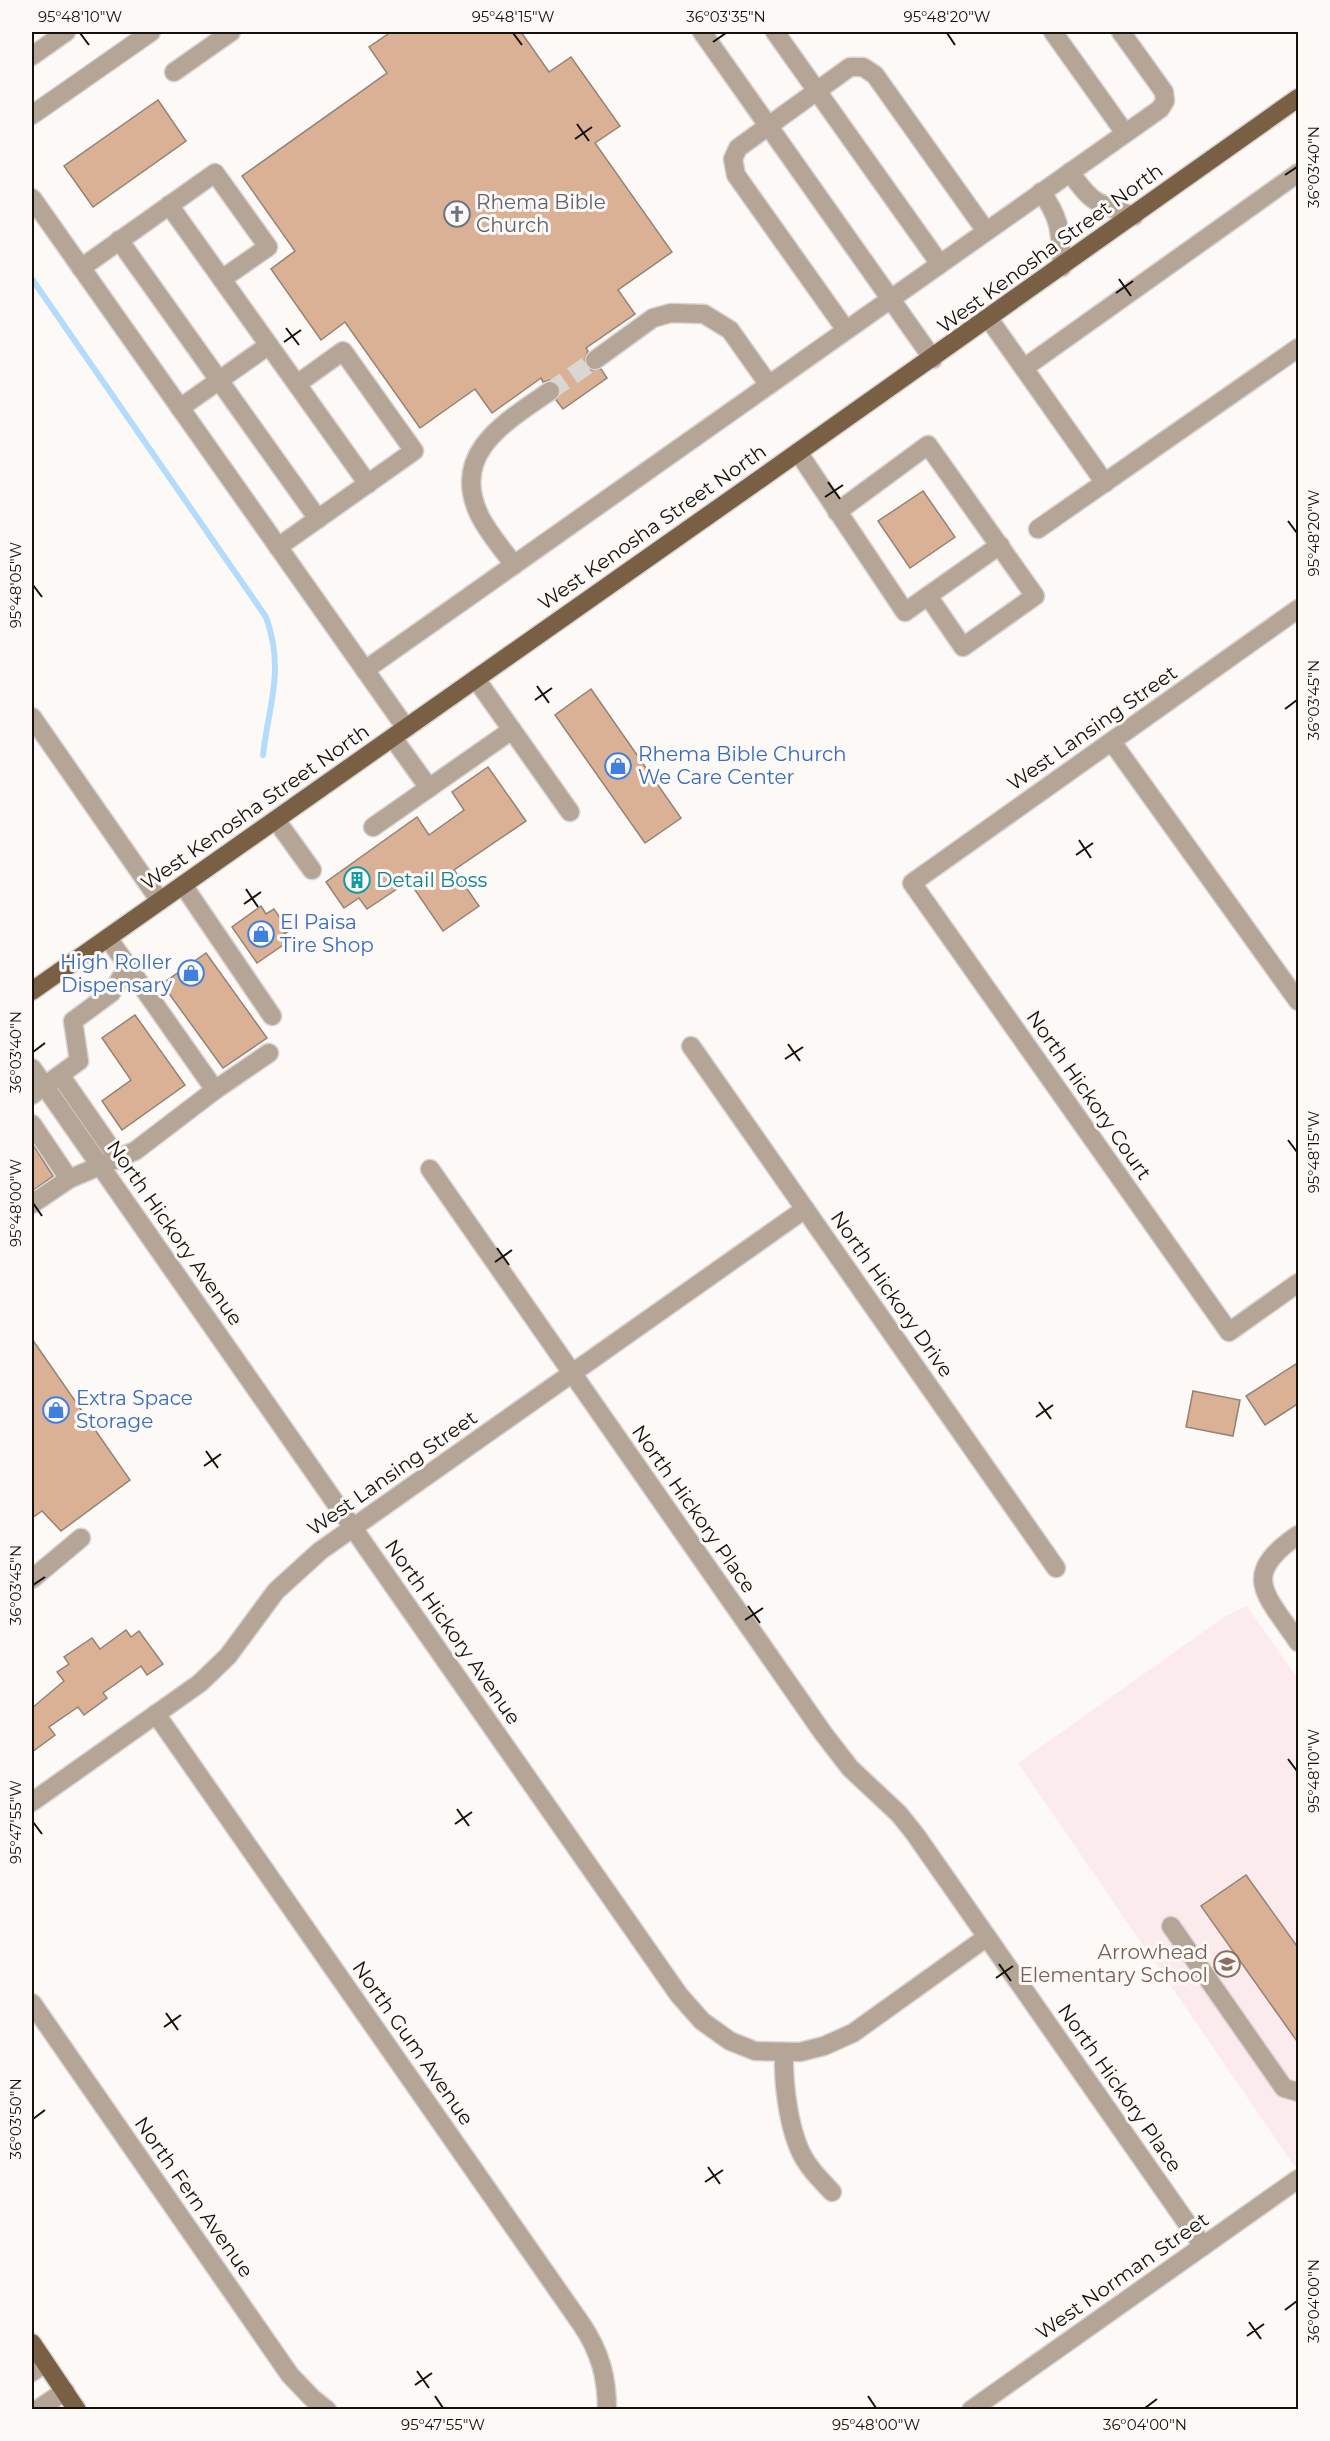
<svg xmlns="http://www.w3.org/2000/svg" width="1330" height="2441" viewBox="0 0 1330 2441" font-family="Montserrat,sans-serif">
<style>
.education{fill:#fcebec}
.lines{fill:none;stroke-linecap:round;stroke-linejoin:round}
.stream{stroke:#b3dbfc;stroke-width:6}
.building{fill:#dbb195;stroke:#948276;stroke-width:1.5}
.minor-tunnel{stroke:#dad6d3;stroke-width:18;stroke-dasharray:18 9;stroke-linecap:butt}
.minor-casing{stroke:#d8d4d1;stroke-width:21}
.major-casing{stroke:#d8d4d1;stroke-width:21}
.minor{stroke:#b4a596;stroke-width:18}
.major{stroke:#795f43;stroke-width:18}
.ticks{fill:none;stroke:#17110c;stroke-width:2}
.labels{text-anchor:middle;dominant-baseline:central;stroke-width:6;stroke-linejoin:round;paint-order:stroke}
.worship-label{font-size:20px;fill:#5b616d;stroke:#fdf9f6;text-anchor:start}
.street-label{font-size:20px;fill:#17110c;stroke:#fdf9f6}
.shop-label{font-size:20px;fill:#366cbe;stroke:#fdf9f6;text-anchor:start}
.culture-label{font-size:20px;fill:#0d838f;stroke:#fdf9f6;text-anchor:start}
.education-label{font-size:20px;fill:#785e54;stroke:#fdf9f6;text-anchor:end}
.neatline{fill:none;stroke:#17110c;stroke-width:2}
.ticks-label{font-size:15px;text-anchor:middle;fill:#17110c}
</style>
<rect width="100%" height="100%" fill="#fdf9f6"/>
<polygon class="education" points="1247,1606 1298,1679 1298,2164 1295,2167 1018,1763 1224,1617"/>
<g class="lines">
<path class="stream" d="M32 279 266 617C285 670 269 703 263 755"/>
</g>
<g class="building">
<polygon points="391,32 521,32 549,72 571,57 620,126 595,143 672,252 618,290 635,314 586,348 588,351 584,361 590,370 601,369 607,378 563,409 556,400 561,391 559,384 550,380 543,382 541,378 492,413 475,389 420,428 345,322 321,340 271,269 295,251 242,176 387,73 369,47"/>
<polygon points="158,100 186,141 93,207 64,166"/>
<polygon points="923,491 955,537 910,568 878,521"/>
<polygon points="591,689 681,818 645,843 555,715"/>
<polygon points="488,767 526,821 454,870 479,906 443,931 409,881 367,909 359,898 344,908 326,882 417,817 429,835 464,810 452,792"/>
<polygon points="261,906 266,914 274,909 289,931 281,936 286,943 257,963 232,927"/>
<polygon points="206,953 267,1038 223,1068 162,984"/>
<polygon points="135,1015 185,1085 122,1130 102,1101 131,1080 102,1038"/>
<polygon points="32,1143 53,1176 32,1191"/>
<polygon points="32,1339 130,1480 61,1531 42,1511 32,1518"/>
<polygon points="1299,1362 1299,1403 1265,1425 1246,1396"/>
<polygon points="1193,1391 1240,1400 1233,1436 1186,1427"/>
<polygon points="126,1630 131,1637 139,1631 163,1664 147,1675 141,1666 103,1693 107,1698 84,1715 78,1707 49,1727 55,1735 32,1752 32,1708 64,1681 57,1672 69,1664 64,1657 92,1638 100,1649"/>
<polygon points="1246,1875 1299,1949 1299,2044 1201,1906"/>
</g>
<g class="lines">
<polyline class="minor-tunnel" points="550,391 595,360"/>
<g class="minor-casing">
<g id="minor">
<polyline points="702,32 933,359"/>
<polyline points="775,32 940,264"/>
<polyline points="1053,32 1125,133"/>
<polyline points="32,56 66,32"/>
<polyline points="174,72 231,32"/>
<polyline points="32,115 151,32"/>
<path d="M1070 172C1093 205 1097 203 1134 216"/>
<path d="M1041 192C1062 220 1060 234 1062 267"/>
<polyline points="32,198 406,728"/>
<polyline points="169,205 368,484"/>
<polyline points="119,240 318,519"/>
<polyline points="81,268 215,173 268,247 222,279"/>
<polyline points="989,319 1105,483"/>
<polyline points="846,330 736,175 733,159 738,148 850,67 863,67 875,75 986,231"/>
<polyline points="595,360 653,318 671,313 704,314 730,330 769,385"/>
<polyline points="1024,368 1298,173"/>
<polyline points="180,408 269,345"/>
<polyline points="798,452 905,612 1000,545"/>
<polyline points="837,512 928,445 1035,596 963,647 928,596"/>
<polyline points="1038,529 1298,348"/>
<polyline points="278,547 414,451 343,351 297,384"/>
<path d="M514 565C502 548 486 531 478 512 451 451 509 420 550 391"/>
<polyline points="1298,609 912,883 1229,1332 1298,1283"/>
<polyline points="365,670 1160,109 1165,101 1164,92 1121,32"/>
<polyline points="476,679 570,812"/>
<polyline points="32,717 160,901"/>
<polyline points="393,738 429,788"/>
<polyline points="1112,742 1298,1001"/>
<polyline points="276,820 312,870"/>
<polyline points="373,827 512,730"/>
<polyline points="183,885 272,1016"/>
<polyline points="108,938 215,1090"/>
<polyline points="691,1046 1056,1568"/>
<polyline points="32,1068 679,1995 702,2021 730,2041 755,2051 800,2052 824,2046 853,2033 987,1937"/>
<polyline points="60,1075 119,1160"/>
<polyline points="32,1095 79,1061 73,1021 111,993 128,967"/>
<polyline points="32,1124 69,1179"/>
<polyline points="430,1169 823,1733 850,1768 899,1814 915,1834 1203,2246"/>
<polyline points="32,1204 69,1179 135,1151 215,1090 269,1053"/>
<path d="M1298 1535C1238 1576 1267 1595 1298 1642"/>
<polyline points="32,1579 81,1538"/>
<path d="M156 1714 582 2325C600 2352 607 2377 607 2410"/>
<polyline points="32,1802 200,1683 228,1656 276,1591 320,1551 805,1209"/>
<polyline points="1171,1926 1284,2088 1298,2092"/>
<polyline points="32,2003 290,2375 312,2398 327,2410"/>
<path d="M784 2053C783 2084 789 2137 807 2163 814 2174 824 2183 832 2192"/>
<polyline points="32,2372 45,2363"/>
<polyline points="37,2410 65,2391"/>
<polyline points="971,2410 1298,2179"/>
</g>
</g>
<g class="major-casing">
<g id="major">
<path d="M32 991C455 695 877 397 1298 98"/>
<polyline points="32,2343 77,2410"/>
</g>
</g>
<use href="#minor" class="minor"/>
<use href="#major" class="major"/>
</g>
<path class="ticks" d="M80 33 89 45M513 33 522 45M947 33 955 45M713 42 726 33M577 124 589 141M575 139 592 127M1285 175 1297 167M1119 279 1131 296M1116 293 1133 281M286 328 299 345M284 342 301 330M828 482 840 499M825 497 843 485M1288 521 1297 533M33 585 42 597M537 686 549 703M535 700 552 688M1285 709 1297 700M1079 840 1091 858M1076 855 1093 843M246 889 258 907M244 904 261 892M788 1044 800 1061M33 1052 45 1043M785 1059 803 1047M1288 1140 1297 1152M33 1203 42 1216M497 1248 509 1265M495 1262 512 1250M1039 1402 1051 1419M1036 1417 1053 1405M206 1451 218 1468M204 1466 221 1454M33 1585 45 1577M748 1606 760 1623M745 1620 763 1608M1288 1759 1297 1771M457 1809 469 1826M33 1822 42 1834M455 1824 472 1812M999 1964 1011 1981M996 1978 1013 1966M166 2013 178 2030M164 2027 181 2015M33 2119 45 2110M708 2167 720 2184M705 2182 723 2170M1285 2310 1297 2301M1249 2322 1261 2339M1247 2336 1264 2324M417 2371 429 2388M415 2385 432 2373M435 2396 443 2408M868 2396 876 2408M1145 2408 1157 2399"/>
<defs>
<g id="church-ring" transform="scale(1.35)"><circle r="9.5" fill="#fdf9f6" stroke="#6b7280" stroke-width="1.5"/><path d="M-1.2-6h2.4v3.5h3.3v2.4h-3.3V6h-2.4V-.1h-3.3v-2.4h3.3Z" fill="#6b7280"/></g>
<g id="shop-ring" transform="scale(1.35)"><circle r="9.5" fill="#fdf9f6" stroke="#3f7fe0" stroke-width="1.5"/><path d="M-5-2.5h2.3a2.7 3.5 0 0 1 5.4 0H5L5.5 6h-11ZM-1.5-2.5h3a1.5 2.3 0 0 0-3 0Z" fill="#3f7fe0"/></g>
<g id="building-ring" transform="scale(1.35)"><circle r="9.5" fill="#fdf9f6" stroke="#0f9aa8" stroke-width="1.5"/><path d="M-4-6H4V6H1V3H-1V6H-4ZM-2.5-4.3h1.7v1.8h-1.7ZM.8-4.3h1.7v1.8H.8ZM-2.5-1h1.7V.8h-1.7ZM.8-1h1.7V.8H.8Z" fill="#0f9aa8"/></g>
<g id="school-ring" transform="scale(1.35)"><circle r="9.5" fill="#fdf9f6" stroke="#8d6e63" stroke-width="1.5"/><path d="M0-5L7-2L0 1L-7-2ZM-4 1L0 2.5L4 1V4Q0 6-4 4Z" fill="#8d6e63"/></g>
</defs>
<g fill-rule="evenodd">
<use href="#church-ring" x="457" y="214"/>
<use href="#shop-ring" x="618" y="766"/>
<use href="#building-ring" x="357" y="880"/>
<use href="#shop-ring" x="261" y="934"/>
<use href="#shop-ring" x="191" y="973"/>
<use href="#shop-ring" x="56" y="1410"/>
<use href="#school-ring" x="1227" y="1964"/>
</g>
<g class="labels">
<g class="worship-label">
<text x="476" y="202">Rhema Bible<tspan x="476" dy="23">Church</tspan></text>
</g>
<g class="street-label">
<text transform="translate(1050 248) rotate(-36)">West Kenosha Street North</text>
<text transform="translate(652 527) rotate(-35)">West Kenosha Street North</text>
<text transform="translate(1092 728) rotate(-35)">West Lansing Street</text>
<text transform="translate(255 807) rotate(-35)">West Kenosha Street North</text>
<text transform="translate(1089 1095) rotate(55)">North Hickory Court</text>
<text transform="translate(175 1233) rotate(55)">North Hickory Avenue</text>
<text transform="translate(892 1294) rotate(55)">North Hickory Drive</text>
<text transform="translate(392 1473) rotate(-35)">West Lansing Street</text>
<text transform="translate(694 1509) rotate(55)">North Hickory Place</text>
<text transform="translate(453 1632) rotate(55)">North Hickory Avenue</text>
<text transform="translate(413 2043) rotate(55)">North Gum Avenue</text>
<text transform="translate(1120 2088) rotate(55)">North Hickory Place</text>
<text transform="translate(194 2197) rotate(55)">North Fern Avenue</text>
<text transform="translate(1122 2276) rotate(-35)">West Norman Street</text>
</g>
<g class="shop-label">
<text x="638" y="754">Rhema Bible Church<tspan x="638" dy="23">We Care Center</tspan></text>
<text x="280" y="922">El Paisa<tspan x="280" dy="23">Tire Shop</tspan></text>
<text x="172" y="962" text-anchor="end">High Roller<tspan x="172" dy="23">Dispensary</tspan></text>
<text x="76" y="1398">Extra Space<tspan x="76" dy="23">Storage</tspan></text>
</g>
<g class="culture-label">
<text x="376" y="880">Detail Boss</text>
</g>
<g class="education-label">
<text x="1208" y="1952">Arrowhead<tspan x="1208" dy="23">Elementary School</tspan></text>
</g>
</g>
<rect width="1330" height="2441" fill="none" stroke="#fdf9f6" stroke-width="66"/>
<rect x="33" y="33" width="1264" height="2375" class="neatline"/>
<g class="ticks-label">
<text x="80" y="22">95°48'10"W</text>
<text x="513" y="22">95°48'15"W</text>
<text x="726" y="22">36°03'35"N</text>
<text x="947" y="22">95°48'20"W</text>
<text transform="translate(1314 167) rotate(-90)" y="5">36°03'40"N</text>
<text transform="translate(1314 533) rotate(-90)" y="5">95°48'20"W</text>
<text transform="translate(16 585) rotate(-90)" y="5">95°48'05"W</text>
<text transform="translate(1314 700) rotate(-90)" y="5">36°03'45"N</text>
<text transform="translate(16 1052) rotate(-90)" y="5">36°03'40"N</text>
<text transform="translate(1314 1152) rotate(-90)" y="5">95°48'15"W</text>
<text transform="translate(16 1203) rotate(-90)" y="5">95°48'00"W</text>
<text transform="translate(16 1585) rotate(-90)" y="5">36°03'45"N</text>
<text transform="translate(1314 1771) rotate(-90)" y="5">95°48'10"W</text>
<text transform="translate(16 1822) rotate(-90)" y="5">95°47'55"W</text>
<text transform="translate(16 2119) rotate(-90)" y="5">36°03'50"N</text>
<text transform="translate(1314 2301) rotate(-90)" y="5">36°04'00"N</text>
<text x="443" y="2430">95°47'55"W</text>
<text x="876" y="2430">95°48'00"W</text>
<text x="1145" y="2430">36°04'00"N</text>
</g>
</svg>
